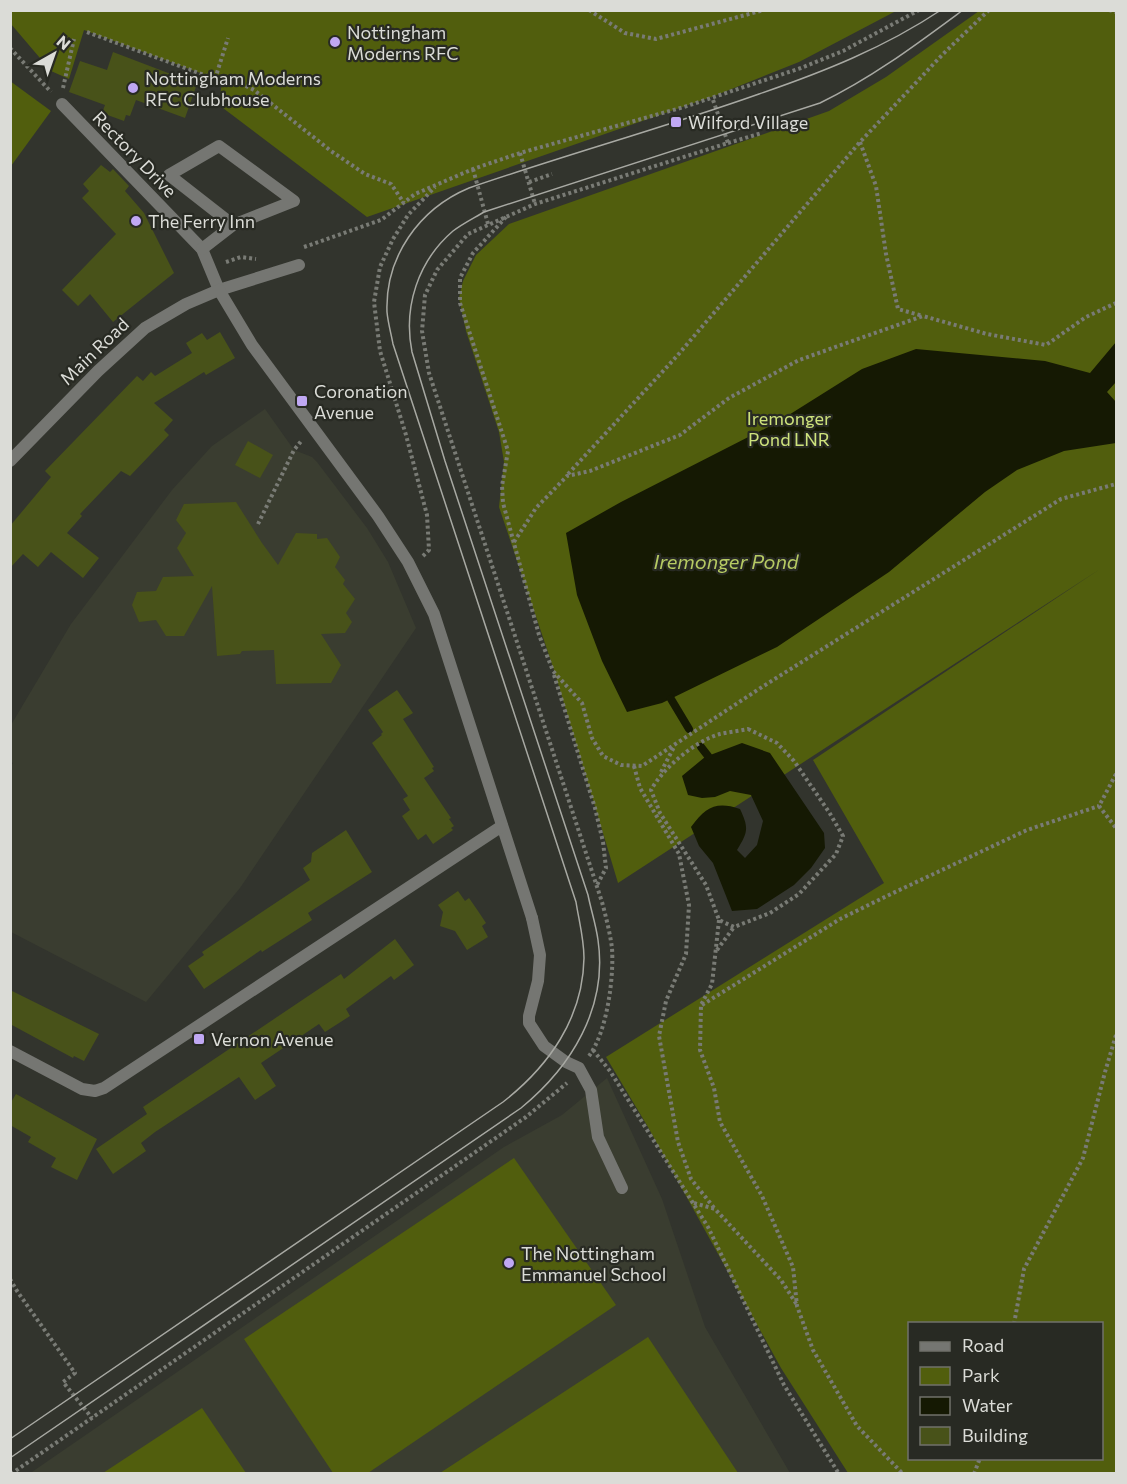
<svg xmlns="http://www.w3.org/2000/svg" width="1127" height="1484" viewBox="0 0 1127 1484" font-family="Commissioner,sans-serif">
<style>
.built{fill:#3a3d30}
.green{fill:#515e0d;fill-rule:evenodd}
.water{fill:#151903}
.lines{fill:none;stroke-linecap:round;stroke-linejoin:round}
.stream{stroke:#151903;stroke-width:8}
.building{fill:#485219}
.path{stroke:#797b75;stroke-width:4;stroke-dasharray:3 3;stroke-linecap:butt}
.service{stroke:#757672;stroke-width:12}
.minor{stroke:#757672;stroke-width:12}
.tram{stroke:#a8a9a3;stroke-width:1.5}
.poi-dot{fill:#c0a8f3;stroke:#282a23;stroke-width:2}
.labels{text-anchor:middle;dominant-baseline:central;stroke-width:4.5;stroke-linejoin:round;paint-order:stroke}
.poi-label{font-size:18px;fill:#dbdcd7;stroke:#282a23;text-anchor:start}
.street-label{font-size:18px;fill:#dbdcd7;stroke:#282a23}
.park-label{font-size:18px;fill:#cee37c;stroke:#282a23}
.water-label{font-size:20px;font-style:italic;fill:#b6ca63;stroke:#282a23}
</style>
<rect width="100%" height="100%" fill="#32342d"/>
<g class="built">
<polygon points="265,409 294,450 312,457 317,462 367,528 388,562 416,628 240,888 146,1002 11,932 10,768 13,763 11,762 11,725 71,624 172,490 212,446"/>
<polygon points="607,1078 662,1199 705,1327 790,1473 29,1474 504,1147 562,1115"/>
</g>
<g class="green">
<polygon points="10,11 11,10 896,11 799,62 714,96 367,217 219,105 222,81 84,30 69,79 51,71 11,24"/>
<path d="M979 11H1116V1473H848L781 1368 648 1127 606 1057 884 883 813 760 1100 569 618 883 554 670 499 507 504 462 499 432 466 331 459 298 463 281 476 255 509 224 829 111 886 77ZM910 1324H1102V1458H910Z"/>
<polygon points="10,81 51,111 11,166 10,166"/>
<polygon points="514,1158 616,1305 368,1473 333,1473 244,1339"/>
<polygon points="648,1337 738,1473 440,1473"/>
<polygon points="202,1408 246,1473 103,1473"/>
</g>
<g class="water">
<polygon points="1116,342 1116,382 1107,392 1116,402 1116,443 1064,451 1017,470 985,492 889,572 777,647 662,703 627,712 602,661 577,595 566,533 621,502 776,423 862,369 916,349 1045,361 1090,373"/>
<path d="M742 743 770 753 824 833 825 848 811 868 794 885 757 909 732 911 713 863 699 846 691 827C706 807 716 801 740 809 749 828 748 832 737 850L745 858 757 845 763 821 751 795 730 791 715 797 702 798 688 795 682 776 705 757Z"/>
</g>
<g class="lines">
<g class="stream">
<polyline points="671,699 689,729"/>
<polyline points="701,747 708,756"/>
</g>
</g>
<g class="building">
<polygon points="113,52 197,84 185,118 136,100 130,116 126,115 124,121 102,113 105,105 69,92 80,61 107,70"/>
<polygon points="101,165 110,172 113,169 129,186 125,191 144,213 174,273 113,322 90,294 78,306 62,290 116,234 82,198 89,191 83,184"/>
<polygon points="220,332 235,358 206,375 204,372 154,403 173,420 164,430 169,435 130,476 121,471 80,514 82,516 67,533 99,558 83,578 51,552 38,567 23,554 10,568 10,526 51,477 45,471 137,376 143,381 151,372 155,376 192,353 186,343 202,333 207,340"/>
<polygon points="248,441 273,455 260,478 235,465"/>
<polygon points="236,502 262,543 278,565 296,533 317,534 317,539 327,538 340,557 335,567 345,580 343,584 355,599 346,613 352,622 345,633 321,634 341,665 331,683 276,684 274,650 242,651 240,654 217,656 212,586 184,636 166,636 156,620 139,622 132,605 137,592 156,591 163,577 194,576 177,548 186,533 176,520 184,504"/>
<polygon points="397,690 413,713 403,719 434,767 432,768 434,771 424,778 451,818 449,819 454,826 451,828 453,830 433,844 426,834 418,840 402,816 410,810 403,799 408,796 372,743 382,735 381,734 383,732 368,710"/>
<polygon points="346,830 372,872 308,913 312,920 262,952 261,950 204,989 188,966 204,955 202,952 310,880 303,868 311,862 312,853"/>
<polygon points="458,891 465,901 469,898 478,911 486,923 482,926 488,937 467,950 455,931 440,926 443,912 438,905"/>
<polygon points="395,939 414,965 394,980 391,976 346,1009 350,1016 325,1032 319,1024 261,1063 276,1086 255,1100 239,1077 155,1132 141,1143 146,1151 113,1174 96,1149 147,1114 143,1107 341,974 344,979"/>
<polygon points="10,990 99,1034 84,1061 74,1056 73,1058 10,1024"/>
<polygon points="16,1094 97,1139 77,1180 51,1167 56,1158 28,1142 31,1137 10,1125 10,1104"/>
</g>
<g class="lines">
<g class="path">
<polyline points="589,10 625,33 656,39 764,10"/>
<polyline points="1109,10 1116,12"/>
<polyline points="87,32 215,79 242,84 254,90 331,151 365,174 391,184 404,203"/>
<polyline points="10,48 51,92"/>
<polyline points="215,79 228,38"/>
<polyline points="63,88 74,39"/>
<polyline points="701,126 720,120"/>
<polyline points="860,142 876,186 886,254 898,309 923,316"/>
<polyline points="728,143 762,133"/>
<polyline points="520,153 535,204"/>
<polyline points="473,169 488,224"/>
<polyline points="529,182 552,174"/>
<polyline points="506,217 473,253 460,278 460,303 508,451 502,486 503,503 539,635 553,671 582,703 592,738 603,756 621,765 642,766 762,687 1061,499 1116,484"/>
<polyline points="304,247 381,220 415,194 473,169 520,153 684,107 801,68 843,51 919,10"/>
<polyline points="226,262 241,257 256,259"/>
<polyline points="568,474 677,356 860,142 943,54 989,10"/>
<polyline points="258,524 294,450 302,440"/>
<polyline points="514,542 536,508 567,476 590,471 680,435 729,398 799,360 923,316 987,334 1046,345 1086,317 1116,303"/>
<polyline points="423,556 429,550 427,515 406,435 380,351 374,302 380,267 393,239 408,215 435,187"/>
<polyline points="554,675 595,808 603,842 606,868 596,887"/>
<path d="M748 729 777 743 794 761 829 812 843 836 836 854 799 894 770 913 734 927 719 920 706 885 660 813 651 790C663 768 695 741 720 734 729 732 739 731 748 729Z"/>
<polyline points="634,766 640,788 679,854 689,905 686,954 666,1001 659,1036 678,1142 691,1179 715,1209"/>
<polyline points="661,772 674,747"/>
<polyline points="1116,774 1099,806 1116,828"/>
<polyline points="719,920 712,984 701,1005 700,1050 714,1088 720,1122 762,1196 793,1267 797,1306 813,1350 857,1426 903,1474"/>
<polyline points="717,950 734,927"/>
<polyline points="702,1005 840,919 891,894 1027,830 1099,806"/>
<polyline points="593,1050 610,1071 708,1227 784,1385 839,1474"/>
<path d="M589 1056C607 1032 614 978 612 948 610 933 606 917 602 902L429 373 422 331 425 295 437 270 468 234 535 204 728 143 712 97"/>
<polyline points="694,1203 715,1209 781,1280 797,1305"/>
<polyline points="10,1279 17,1291 75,1373 63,1382 92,1418"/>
<polyline points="1014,1324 1024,1269 1083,1158 1105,1072 1116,1035"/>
<polyline points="11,1474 526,1117 567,1083"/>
<polyline points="974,1474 980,1458"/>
</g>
<g class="service">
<polyline points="62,104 202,249 219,290 299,265"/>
<polyline points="202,249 233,225 169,175 219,146 294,201 233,225"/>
<polyline points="532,918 540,955 538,981 529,1016 529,1023 544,1046 566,1062 579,1068 591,1090 598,1137 622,1188"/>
</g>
<g class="minor">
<polyline points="10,461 98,371 145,328 186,304 219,290 252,345 378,516 408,562 434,614 532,918"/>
<polyline points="10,1051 82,1089 95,1091 104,1088 502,826"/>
</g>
<g class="tram">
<path d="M10 1439 503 1102C549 1066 583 1018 584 958 584 939 579 921 576 902L393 344C391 333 388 323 387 312 385 257 419 209 469 188 565 155 663 128 759 94 823 72 884 48 941 10"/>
<path d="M10 1458 521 1108C571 1067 608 1008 598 940 596 925 591 910 588 895L445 461 412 352C403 307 418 261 453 231 462 224 474 218 484 212L820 103C872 78 917 44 963 10"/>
</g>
</g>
<g class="poi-dot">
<circle cx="335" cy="42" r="6"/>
<circle cx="133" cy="88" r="6"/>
<rect x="670" y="116" width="12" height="12" rx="3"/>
<circle cx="136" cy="221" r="6"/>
<rect x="296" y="395" width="12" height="12" rx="3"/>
<rect x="193" y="1033" width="12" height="12" rx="3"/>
<circle cx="509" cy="1263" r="6"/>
</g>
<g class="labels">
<g class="poi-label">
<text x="347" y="32">Nottingham<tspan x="347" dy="21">Moderns RFC</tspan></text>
<text x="145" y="78">Nottingham Moderns<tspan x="145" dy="21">RFC Clubhouse</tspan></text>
<text x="688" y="122">Wilford Village</text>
<text x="148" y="221">The Ferry Inn</text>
<text x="314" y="391">Coronation<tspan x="314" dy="21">Avenue</tspan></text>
<text x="211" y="1039">Vernon Avenue</text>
<text x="521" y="1253">The Nottingham<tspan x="521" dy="21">Emmanuel School</tspan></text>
</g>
<g class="street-label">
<text transform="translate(135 154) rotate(46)">Rectory Drive</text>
<text transform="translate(94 351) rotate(-44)">Main Road</text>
</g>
<g class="park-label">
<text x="789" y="418">Iremonger<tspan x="789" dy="21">Pond LNR</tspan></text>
</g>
<g class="water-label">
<text x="726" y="561">Iremonger Pond</text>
</g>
</g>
<rect width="1127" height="1484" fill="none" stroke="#dbdcd7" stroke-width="24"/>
<rect x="908" y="1322" width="195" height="138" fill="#282a23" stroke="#70716b" stroke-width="1.5"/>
<rect x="920" y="1342" width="30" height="9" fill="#757672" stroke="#70716b" stroke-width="1.5"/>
<text x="962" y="1352" font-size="18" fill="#dbdcd7">Road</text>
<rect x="920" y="1367" width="30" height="18" fill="#515e0d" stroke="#70716b" stroke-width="1.5"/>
<text x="962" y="1382" font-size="18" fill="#dbdcd7">Park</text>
<rect x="920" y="1397" width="30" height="18" fill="#151903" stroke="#70716b" stroke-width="1.5"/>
<text x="962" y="1412" font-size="18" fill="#dbdcd7">Water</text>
<rect x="920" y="1427" width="30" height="18" fill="#485219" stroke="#70716b" stroke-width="1.5"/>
<text x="962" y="1442" font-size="18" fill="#dbdcd7">Building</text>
<g transform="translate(54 54) rotate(40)" stroke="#282a23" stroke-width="4.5" paint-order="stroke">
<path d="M0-4.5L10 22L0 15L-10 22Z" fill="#dbdcd7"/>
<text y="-9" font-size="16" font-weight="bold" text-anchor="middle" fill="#dbdcd7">N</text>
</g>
</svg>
